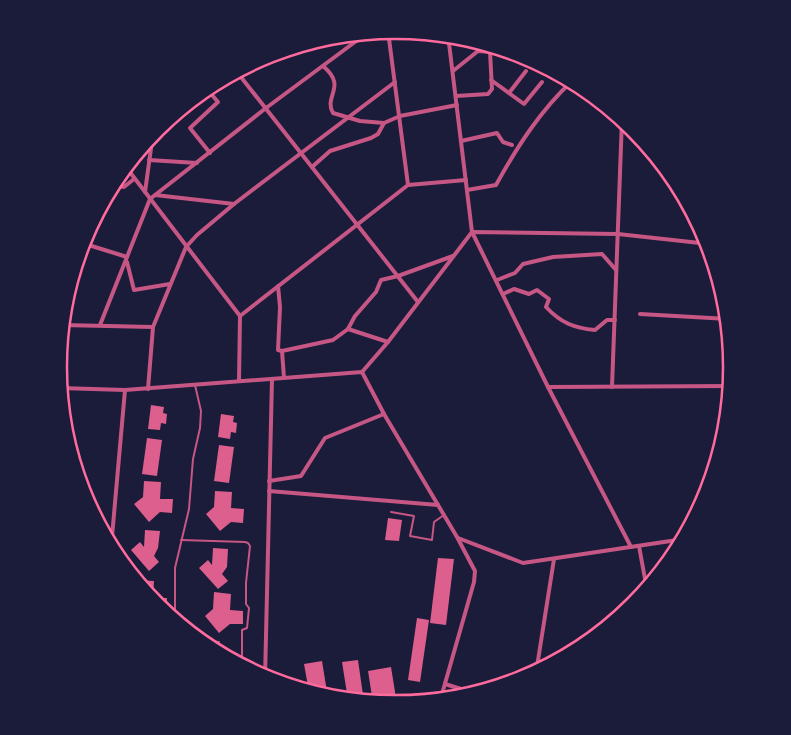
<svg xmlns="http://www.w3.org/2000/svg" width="791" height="735" viewBox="0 0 791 735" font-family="'Roboto Condensed',sans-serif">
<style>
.building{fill:#dd5f8e}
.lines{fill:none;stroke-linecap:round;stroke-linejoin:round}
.service{stroke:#c65784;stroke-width:2}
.minor{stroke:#c65784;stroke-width:4}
.rim{fill:none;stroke:#ff6b9d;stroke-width:2.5}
</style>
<rect width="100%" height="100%" fill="#1b1b3a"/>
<g class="building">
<polygon points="151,405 164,407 163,413 167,414 166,424 161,423 160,430 148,429"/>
<polygon points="221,414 234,416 233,422 237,423 236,433 231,432 230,439 218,437"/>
<polygon points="147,438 162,440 157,476 142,474"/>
<polygon points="219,445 234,447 229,483 214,481"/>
<polygon points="144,481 161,482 160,499 173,499 172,513 160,512 149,522 134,504 143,497"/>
<polygon points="215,491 232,492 231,508 244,509 243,523 231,522 220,531 206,514 214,507"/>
<polygon points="94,516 103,517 101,529"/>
<polygon points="388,518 402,520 399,541 385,540"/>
<polygon points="145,530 160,531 158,548 154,556 159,562 149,571 131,550 140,542 144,547"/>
<polygon points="213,548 228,549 227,567 222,574 228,581 218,589 199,568 208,560 212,565"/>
<polygon points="438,558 454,559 446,625 430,623"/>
<polygon points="137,580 154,581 153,598 167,598 166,612 157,606"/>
<polygon points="214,592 231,594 230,610 243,611 243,624 230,624 219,633 205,616 213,609"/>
<polygon points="417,618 429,620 420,682 408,680"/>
<polygon points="212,647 227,648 226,658 212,650"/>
<polygon points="358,660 364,702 348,700 342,662"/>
<polygon points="322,661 328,698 309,692 304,664"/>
<polygon points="391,667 397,704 373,703 368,671"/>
</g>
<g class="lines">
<g class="service">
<polyline points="391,512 414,516 410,536 432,540 434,522 444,515"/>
<polyline points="181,540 245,542 248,543 250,546 246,583 246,604 249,608 247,628 242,630 242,666"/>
<polyline points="175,621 175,568 189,509 193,459 200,428 201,411 195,385"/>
<polyline points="199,640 219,642"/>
</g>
<g class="minor">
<polyline points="388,31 408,185"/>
<polyline points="448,35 472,232 548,387 631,547"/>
<path d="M323 66C348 87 323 96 333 113L360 121 384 123"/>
<polyline points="453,71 478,51 490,52 492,89 488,94 456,96"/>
<polyline points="237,72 418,302"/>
<polyline points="491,80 524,104 542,82"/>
<polyline points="206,88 218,102 190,128 210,153"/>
<polyline points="509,93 526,71"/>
<polyline points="152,135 227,77"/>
<polyline points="461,141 497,133 503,142 512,145"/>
<polyline points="149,160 197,163"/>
<polyline points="126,167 240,316 239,381"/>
<polyline points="312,167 330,151 371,138 378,134 384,123 400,116 457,105"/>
<polyline points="112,185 124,187 134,179"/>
<polyline points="408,185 466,180"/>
<path d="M467 190 496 185C517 147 540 111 572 81"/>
<polyline points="145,192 153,134"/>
<polyline points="155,195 234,204"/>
<polyline points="82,243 127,257"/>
<polyline points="127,262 134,290 170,284"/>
<polyline points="497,280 515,273 523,264 553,257 602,254 616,270"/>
<polyline points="278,286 280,307 278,350 282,351 284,378"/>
<path d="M503 294 514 289 529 294 537 290 549 299 546 307C561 323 574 328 595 330L607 320H615"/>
<polyline points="640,314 728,319"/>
<polyline points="240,316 408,185"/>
<polyline points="62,325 153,327"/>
<polyline points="100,325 150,199 266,108 367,33"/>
<polyline points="348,329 388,342"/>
<polyline points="282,351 333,340 348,329 355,316 376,292 381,280 398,276 453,256"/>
<polyline points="362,372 388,342 472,232 618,234 709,244"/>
<polyline points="548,387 731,386"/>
<polyline points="612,387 622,119"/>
<polyline points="60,388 125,390 362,372 384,414 457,537 475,571 474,582 440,701"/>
<polyline points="148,389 153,327 186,247 197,235 234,204 395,82"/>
<polyline points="269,481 301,476 325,438 384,414"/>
<polyline points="269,491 438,505"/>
<polyline points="458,538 523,563 684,539"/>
<polyline points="639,546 647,590"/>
<polyline points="111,548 125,390"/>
<polyline points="536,673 554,559"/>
<polyline points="265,679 272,379"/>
<polyline points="445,684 477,694"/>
</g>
</g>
<path d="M0 0H791V735H0ZM67 367a328 328 0 1 1 656 0a328 328 0 1 1-656 0Z" fill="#1b1b3a" fill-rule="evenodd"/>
<path class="rim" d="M67 367a328 328 0 1 1 656 0a328 328 0 1 1-656 0Z"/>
</svg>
